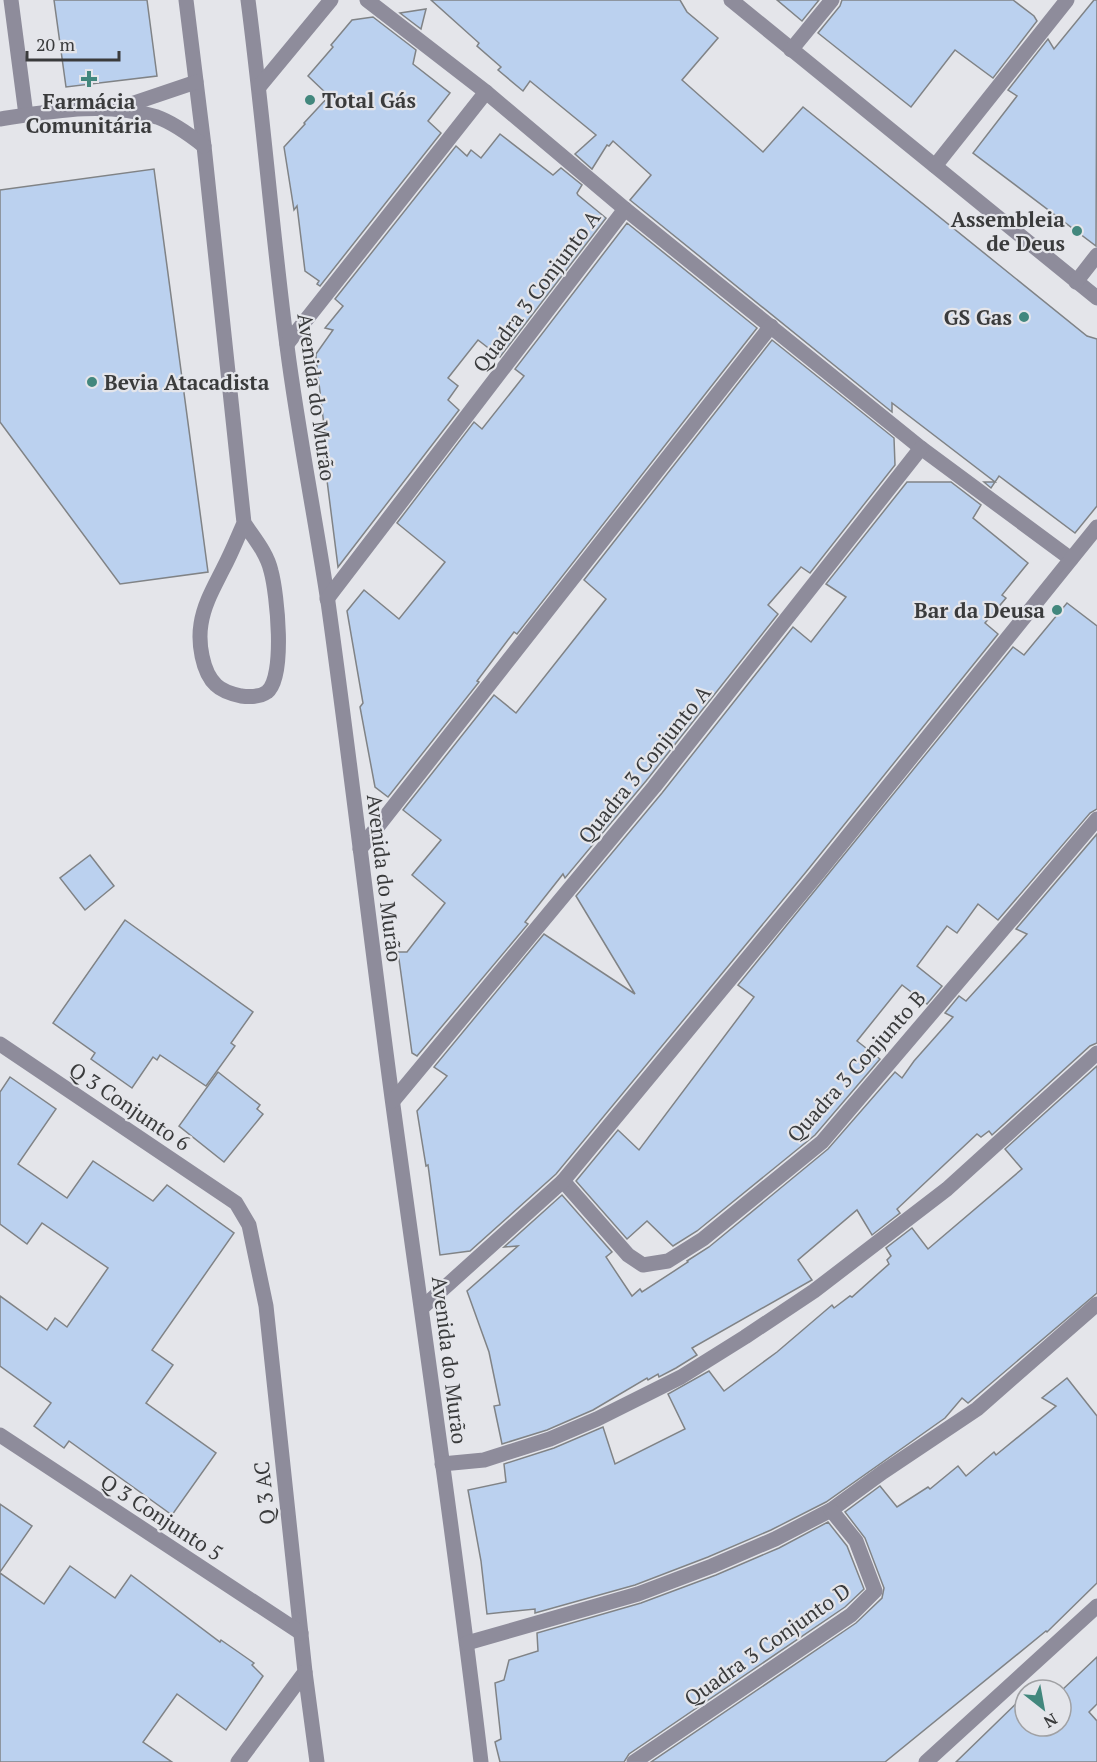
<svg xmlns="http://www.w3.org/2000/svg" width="1097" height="1762" viewBox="0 0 1097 1762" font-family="'PT Serif',serif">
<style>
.building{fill:#bbd1ef;stroke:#808386;stroke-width:1.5}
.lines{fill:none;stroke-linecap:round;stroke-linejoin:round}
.minor{stroke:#8e8c9b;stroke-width:15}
.poi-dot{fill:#42877d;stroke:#e4e5ea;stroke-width:2}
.labels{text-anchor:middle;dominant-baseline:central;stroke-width:4.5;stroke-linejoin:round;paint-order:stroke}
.poi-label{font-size:21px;font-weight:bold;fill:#3a3b3c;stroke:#e4e5ea;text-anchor:end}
.street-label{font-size:21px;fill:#3a3b3c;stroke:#e4e5ea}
</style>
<rect width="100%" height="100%" fill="#e4e5ea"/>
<g class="building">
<polygon points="54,0 147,0 157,76 66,87"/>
<polygon points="431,0 680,0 687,12 718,38 682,80 763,152 803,107 1087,336 1097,339 1097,506 1075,533 999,476 991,488 984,482 995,482 892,403 892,412 630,200 651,175 613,141 609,146 607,145 592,169 575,154 596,135 530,81 523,91 498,70 501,67 477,46 479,43"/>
<polygon points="777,0 819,0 802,21"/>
<polygon points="842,0 1013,0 1034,16 1037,21 993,78 955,50 911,107 818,33 840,6"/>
<polygon points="1094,0 1097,0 1096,246 973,153 1017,96 1008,90 1048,39 1054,49"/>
<polygon points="426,9 421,29 400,13"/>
<polygon points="373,17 416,50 413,64 450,93 428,121 441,133 320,286 317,284 319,281 305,271 297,206 294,210 284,147 305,124 304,123 329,96 308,76 333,47 331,45 352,20"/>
<polygon points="500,134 553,175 561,168 582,185 577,193 578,195 606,218 500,357 478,340 448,378 458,386 448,400 459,410 338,567 321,433 325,434 316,358 316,354 333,330 325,328 343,306 335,299 456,146 467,156 471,150 481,158"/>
<polygon points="154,169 208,572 120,584 0,422 0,190"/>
<polygon points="627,223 757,328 517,634 514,632 477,681 479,682 388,797 375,787 360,707 363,703 347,611 364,590 399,619 445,562 397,523 474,422 482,429 524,376 515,369"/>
<polygon points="772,340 894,438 895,465 810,573 801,567 768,605 778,614 646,781 565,878 563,874 525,922 528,924 417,1056 412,1053 398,952 407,952 445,903 412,875 441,840 403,810 494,695 516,713 606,599 584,580"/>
<polygon points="907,482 951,482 981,505 973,518 1028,563 1002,595 1006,598 985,623 998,634 806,872 556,1174 470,1251 440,1255 428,1165 426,1166 417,1111 447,1076 434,1067 544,934 635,994 576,896 662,793 793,627 811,642 846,597 826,584"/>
<polygon points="1067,603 1097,626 1097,809 1090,813 998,920 978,904 957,933 947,926 917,966 942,986 927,1004 902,985 857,1041 880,1059 815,1135 697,1231 673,1246 647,1221 627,1239 576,1181 618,1130 639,1150 754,997 738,985 1013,647 1024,655"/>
<polygon points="1097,834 1097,1043 1090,1046 992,1135 989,1131 981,1137 977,1134 897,1209 900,1213 872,1235 857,1210 798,1260 812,1280 692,1348 697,1355 676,1368 659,1377 658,1374 648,1380 647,1378 593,1410 547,1430 502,1444 494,1406 500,1405 489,1352 467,1291 518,1246 504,1247 562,1195 612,1252 606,1257 632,1296 640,1289 642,1292 688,1262 687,1261 709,1247 828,1149 895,1072 902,1078 914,1061 953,1017 945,1013 959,996 966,1001 1027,934 1016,929"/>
<polygon points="90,855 114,886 85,910 60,878"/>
<polygon points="125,920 253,1012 231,1043 235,1046 206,1086 160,1055 157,1060 153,1057 132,1088 91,1059 95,1053 53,1023"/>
<polygon points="1097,1066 1097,1293 968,1403 962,1398 945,1418 826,1502 771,1530 708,1557 635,1585 535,1613 535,1609 487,1614 481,1561 468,1490 506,1482 504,1464 554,1448 603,1427 615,1464 685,1429 668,1394 709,1371 724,1391 777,1352 832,1305 834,1308 850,1296 852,1297 889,1264 887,1260 891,1256 886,1248 912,1228 928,1249 1022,1169 1005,1149"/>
<polygon points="218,1072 260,1105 257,1109 263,1114 224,1162 179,1126"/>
<polygon points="10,1077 56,1109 18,1164 67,1198 93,1161 153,1201 167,1185 234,1233 152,1350 173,1365 146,1403 216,1453 172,1515 69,1441 64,1448 34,1426 51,1403 0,1366 0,1296 47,1330 55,1318 67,1327 108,1268 42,1223 27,1244 0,1224 0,1092"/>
<polygon points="1067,1378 1097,1416 1097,1583 1047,1632 1046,1631 885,1762 651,1762 856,1623 882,1598 884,1588 865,1538 845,1512 880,1486 897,1507 928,1487 930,1489 958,1466 966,1476 994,1452 996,1455 1056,1406 1042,1398"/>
<polygon points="0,1504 32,1526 0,1572"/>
<polygon points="828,1522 847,1546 864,1589 845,1607 629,1754 624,1762 500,1762 495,1742 501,1739 495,1683 504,1680 509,1660 538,1651 537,1633 641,1603 716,1575 779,1548"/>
<polygon points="70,1566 115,1598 131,1575 220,1642 221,1640 254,1663 252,1665 263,1676 226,1730 177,1694 143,1742 172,1762 0,1762 0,1573 44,1604"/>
<polygon points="1097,1657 1097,1704 1089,1712 1097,1721 1097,1762 956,1762 1025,1695 1025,1726 1061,1726 1061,1691"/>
</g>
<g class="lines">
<g class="minor">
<polyline points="11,0 26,115"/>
<path d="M186 0 204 146 244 523C254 538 267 553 271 571 277 593 286 677 267 692 260 697 249 697 241 696 232 694 222 691 216 685 202 672 198 642 201 624 204 604 214 587 223 569 231 554 237 539 244 523"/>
<path d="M248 0C263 115 272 231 287 346 298 432 315 516 328 602 351 767 370 933 392 1098 422 1319 455 1540 481 1762"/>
<polyline points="367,0 486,92 625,209 921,448 1071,559"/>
<polyline points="731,0 1097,298"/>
<polyline points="791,50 832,0"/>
<polyline points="259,87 331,0"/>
<polyline points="119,108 196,82"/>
<path d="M0 119C52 111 105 101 157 117 174 123 190 135 204 146"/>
<polyline points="935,166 1067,0"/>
<polyline points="1076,282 1097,255"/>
<polyline points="287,344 486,92"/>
<polyline points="327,599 625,209"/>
<polyline points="360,849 771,326"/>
<polyline points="0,1044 236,1203 249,1225 266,1306 305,1672 238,1762"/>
<polyline points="393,1101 654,787 921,448"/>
<polyline points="563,1181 628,1255 643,1265 668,1261 703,1239 822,1142 1097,819"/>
<polyline points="423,1307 563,1181 814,878 1097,527"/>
<polyline points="0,1435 301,1633"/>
<polyline points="442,1464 484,1460 550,1439 597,1419 681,1377 745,1337 814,1291 947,1189 1097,1053"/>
<polyline points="467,1643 638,1594 712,1566 775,1539 831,1510 883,1472 977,1409 1097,1304"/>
<polyline points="305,1672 317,1762"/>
<polyline points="634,1762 851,1615 875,1591 856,1541 831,1510"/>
<polyline points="926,1762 1097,1606"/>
</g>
</g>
<g class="poi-dot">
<path d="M86 70h6v6h6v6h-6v6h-6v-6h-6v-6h6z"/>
<circle cx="310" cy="100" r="6"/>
<circle cx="1077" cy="231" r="6"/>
<circle cx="1024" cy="317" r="6"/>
<circle cx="92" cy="382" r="6"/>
<circle cx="1057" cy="610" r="6"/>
</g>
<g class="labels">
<g class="poi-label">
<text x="322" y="100" text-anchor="start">Total Gás</text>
<text x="89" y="101" text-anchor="middle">Farmácia<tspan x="89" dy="24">Comunitária</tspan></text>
<text x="1065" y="219">Assembleia<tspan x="1065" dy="24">de Deus</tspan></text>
<text x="1012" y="317">GS Gas</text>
<text x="104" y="382" text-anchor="start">Bevia Atacadista</text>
<text x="1045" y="610">Bar da Deusa</text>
</g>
<g class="street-label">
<text transform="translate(536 291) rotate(-53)">Quadra 3 Conjunto A</text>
<text transform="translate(317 397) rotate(82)">Avenida do Murão</text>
<text transform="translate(644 764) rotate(-51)">Quadra 3 Conjunto A</text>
<text transform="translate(385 878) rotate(83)">Avenida do Murão</text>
<text transform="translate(856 1066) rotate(-48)">Quadra 3 Conjunto B</text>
<text transform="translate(130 1106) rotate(34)">Q 3 Conjunto 6</text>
<text transform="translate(450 1360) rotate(83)">Avenida do Murão</text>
<text transform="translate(264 1493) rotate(-96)">Q 3 AC</text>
<text transform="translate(162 1517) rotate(33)">Q 3 Conjunto 5</text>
<text transform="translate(767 1644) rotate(-35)">Quadra 3 Conjunto D</text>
</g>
</g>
<g transform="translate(1043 1708) rotate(149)"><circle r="28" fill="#e4e5ea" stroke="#a0a1a4" stroke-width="1.5"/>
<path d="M0-4.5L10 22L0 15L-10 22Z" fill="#42877d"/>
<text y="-9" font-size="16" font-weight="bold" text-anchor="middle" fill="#3a3b3c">N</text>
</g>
<path d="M27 51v9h92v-9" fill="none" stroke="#3a3b3c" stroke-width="3"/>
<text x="36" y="51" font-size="18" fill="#3a3b3c" stroke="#e4e5ea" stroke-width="4.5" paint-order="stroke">20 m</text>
</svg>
